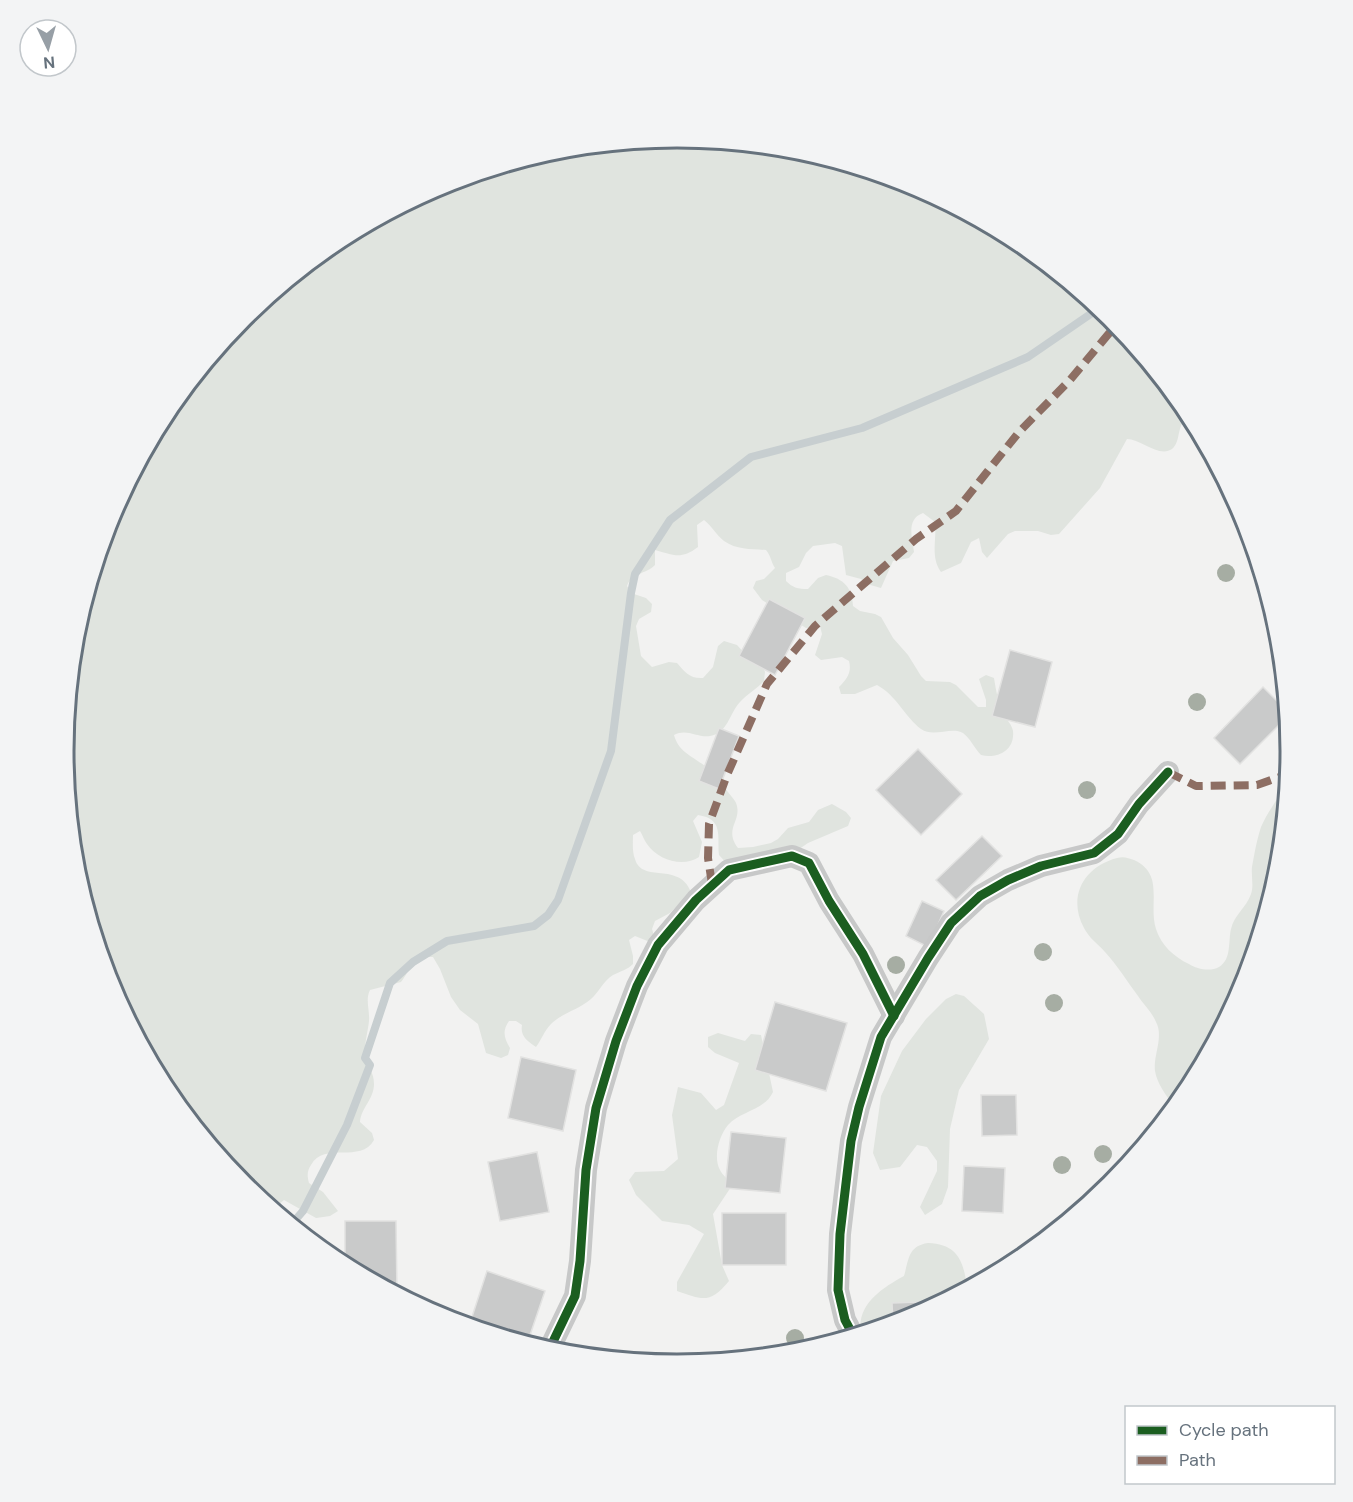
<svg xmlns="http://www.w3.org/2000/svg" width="1353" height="1502" viewBox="0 0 1353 1502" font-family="'DM Sans',sans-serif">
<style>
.green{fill:#e0e4df}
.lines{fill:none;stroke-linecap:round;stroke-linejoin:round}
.stream{stroke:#c7ced0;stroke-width:8}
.building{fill:#c9caca;stroke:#e2e2e1;stroke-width:1.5}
.street{stroke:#c7c8c8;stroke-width:22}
.quiet{stroke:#8d6e63;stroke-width:8;stroke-dasharray:15 8;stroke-linecap:butt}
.cycleway-casing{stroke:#fff;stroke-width:13}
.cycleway{stroke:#1b5e20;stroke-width:9}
.tree{fill:#a6ada3}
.rim{fill:none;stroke:#66727d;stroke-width:3}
</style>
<rect width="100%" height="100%" fill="#f2f2f1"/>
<g class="green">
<path d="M677 138 797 149 912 184 1018 241 1111 317 1190 416C1175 424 1182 441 1172 449 1159 458 1141 439 1127 439L1100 488 1059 534 1051 535 1038 531H1015L1008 534 987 558 982 552 979 538 971 542 961 563 941 572C930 557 937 539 935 522L923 513C906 519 912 538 914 552L909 558 893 561 881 588 867 584 861 579 846 575 842 546 835 543 813 546 806 553 799 567 786 573V581C793 588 798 589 808 589L818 578 826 575C844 579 852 587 853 606L860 611 875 614 881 617 893 638 908 655 921 676 926 681 950 682 956 685 978 707H986V700L979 679 986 675 994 678C996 690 998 703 1004 715 1007 720 1012 725 1013 731 1015 751 997 759 981 755 975 749 970 738 963 733 951 726 934 738 921 729 905 717 897 696 877 685L855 694H841L839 687C847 679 852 672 849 661L842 657 821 660 815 655 822 634 820 626 806 628 762 600 753 588 756 581 764 579 775 568C771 562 771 556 766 550 751 549 737 550 724 541 716 535 712 526 704 520L697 525 698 547C681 560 673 555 655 550V565C645 575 632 572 627 586L631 593 646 598 652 604 651 612 639 619 636 626 641 656 652 667 669 662 677 663C685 672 690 679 703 678L713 667 718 646 724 641 737 645 748 657 762 665 765 672 764 681C757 689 747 694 740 702 729 714 728 733 710 736 697 738 687 728 674 735 679 753 693 756 706 767 715 775 721 783 728 792 730 795 735 800 736 803 743 821 723 828 738 848L753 847 771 843 778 839 788 828 809 822 818 810 832 804 846 812 851 818 848 826 808 843 789 856 730 867 719 855C717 836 724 819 698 815L693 821 702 842 699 857C683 868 658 860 647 844 644 840 643 836 640 831L633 835C633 842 632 852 635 859 642 884 679 861 691 892L670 913 655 921 652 929 654 936 650 942 635 936 629 940 633 956V964C627 970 621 971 613 975 604 980 599 992 591 999 580 1009 562 1013 551 1024 544 1031 542 1039 536 1047 527 1041 520 1036 522 1025L516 1021H509C502 1031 504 1038 510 1048L508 1055 501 1058 486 1053 478 1024 460 1010 451 997 440 969 433 957C409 956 413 967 401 982L370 990C365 1000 370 1010 369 1021 368 1032 363 1048 366 1058 368 1068 374 1072 374 1084 374 1099 361 1108 360 1122L372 1133 374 1140C361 1164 324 1141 311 1165 307 1171 307 1176 309 1183L323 1192 338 1211 330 1216 316 1218 284 1200 278 1205 277 1213 242 1185 166 1092 110 985 75 870 63 751 75 631 110 516 167 410 243 317 336 241 442 184 557 149Z"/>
<path d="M1286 787 1278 871 1243 986 1186 1092 1174 1107C1167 1096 1157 1084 1155 1071 1153 1055 1164 1037 1156 1022 1152 1012 1143 1004 1138 996 1127 981 1117 965 1105 952 1098 944 1089 938 1084 928 1067 896 1084 867 1117 858 1124 856 1128 858 1134 860 1165 874 1148 904 1156 929 1161 945 1174 957 1189 964 1197 969 1210 972 1219 967 1232 959 1228 941 1231 929 1234 915 1246 908 1251 894 1254 886 1251 876 1252 867 1254 855 1257 839 1261 827 1267 813 1277 800 1284 788Z"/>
<polygon points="956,994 964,996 984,1014 989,1039 959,1090 950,1129 948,1187 942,1204 925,1215 920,1207 937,1171 937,1161 927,1147 917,1145 900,1167 880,1170 873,1153 881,1096 902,1051 926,1019 946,999"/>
<path d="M718 1033 745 1041 751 1034 761 1035 773 1092C765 1110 741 1111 728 1125 719 1136 713 1157 720 1170 722 1175 729 1180 733 1184L713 1214 722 1265 729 1281C710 1304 703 1300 677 1291V1282L704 1234 689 1225 662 1221 636 1195 629 1180 635 1172 664 1171 678 1159 672 1115 678 1087 701 1093 716 1110 724 1105 739 1063 715 1053 708 1047V1037Z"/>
<path d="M928 1243C958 1244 964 1262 967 1288L927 1309 920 1302 899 1303 889 1324 861 1333C856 1305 882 1288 904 1276 909 1259 908 1246 928 1243Z"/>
</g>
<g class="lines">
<polyline class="stream" points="291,1225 303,1211 347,1125 370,1065 365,1058 390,983 413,962 447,941 534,926 548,915 558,900 611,751 631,593 635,574 670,520 751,457 862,428 1028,357 1092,313 1098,307"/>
</g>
<g class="building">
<polygon points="769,599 805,618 775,675 739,656"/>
<polygon points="1010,650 1052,662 1035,727 992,716"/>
<polygon points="1263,687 1286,710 1287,717 1240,764 1214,738"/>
<polygon points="719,728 739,736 719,789 699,781"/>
<polygon points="918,749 962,794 921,835 876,790"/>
<polygon points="982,836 1002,856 956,900 936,880"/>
<polygon points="922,901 944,911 928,947 906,936"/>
<polygon points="775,1002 847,1023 826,1091 755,1070"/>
<polygon points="521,1057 576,1070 563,1131 508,1118"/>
<polygon points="981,1095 1016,1095 1017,1135 982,1136"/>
<polygon points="731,1132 786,1138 780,1193 725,1188"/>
<polygon points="537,1152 549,1212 500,1221 488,1162"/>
<polygon points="964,1166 1005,1168 1003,1213 962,1211"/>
<rect x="722" y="1213" width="64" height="52"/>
<polygon points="345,1221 396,1221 397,1294 345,1266"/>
<polygon points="487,1271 545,1291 527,1344 469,1326"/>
<polygon points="920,1302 920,1313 893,1323 892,1303"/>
</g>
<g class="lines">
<g class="street">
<polyline points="853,1335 845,1320 838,1290 840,1234 851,1141 859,1107 881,1037 928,958 951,923 980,896 1008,880 1041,866 1094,853 1118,834 1139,804 1168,772"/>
<polyline points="549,1350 575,1296 580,1261 586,1170 596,1108 616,1041 637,986 658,945 696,900 729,870 792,856 809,863 829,901 863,954 894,1016"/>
</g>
<g class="quiet">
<polyline points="1168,772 1196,786 1257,785 1288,774"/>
<polyline points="712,884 708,858 709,824 727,775 767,684 815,626 916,539 956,511 1019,432 1070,380 1116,325"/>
</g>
<g class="cycleway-casing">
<g id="cycleway">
<polyline points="853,1335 845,1320 838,1290 840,1234 851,1141 859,1107 881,1037 928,958 951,923 980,896 1008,880 1041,866 1094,853 1118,834 1139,804 1168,772"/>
<polyline points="549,1350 575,1296 580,1261 586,1170 596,1108 616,1041 637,986 658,945 696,900 729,870 792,856 809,863 829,901 863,954 894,1016"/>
</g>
</g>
<use href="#cycleway" class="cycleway"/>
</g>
<g class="tree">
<circle cx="1226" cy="573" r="9"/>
<circle cx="1197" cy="702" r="9"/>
<circle cx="1087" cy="790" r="9"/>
<circle cx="1043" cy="952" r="9"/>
<circle cx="896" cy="965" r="9"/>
<circle cx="1054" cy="1003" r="9"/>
<circle cx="1103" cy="1154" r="9"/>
<circle cx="1062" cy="1165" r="9"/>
<circle cx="795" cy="1338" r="9"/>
</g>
<path d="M0 0H1353V1502H0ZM74 751a603 603 0 1 1 1206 0a603 603 0 1 1-1206 0Z" fill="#f3f4f5" fill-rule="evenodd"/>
<path class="rim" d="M74 751a603 603 0 1 1 1206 0a603 603 0 1 1-1206 0Z"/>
<rect x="1125" y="1406" width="210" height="78" fill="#ffffff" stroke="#c2c7cb" stroke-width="1.5"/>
<rect x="1137" y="1426" width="30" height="9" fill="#1b5e20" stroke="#c2c7cb" stroke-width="1.5"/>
<text x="1179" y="1436" font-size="18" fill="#66727d">Cycle path</text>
<rect x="1137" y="1456" width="30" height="9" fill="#8d6e63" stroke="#c2c7cb" stroke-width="1.5"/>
<text x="1179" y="1466" font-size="18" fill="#66727d">Path</text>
<g transform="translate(48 48) rotate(175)"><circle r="28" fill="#ffffff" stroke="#c2c7cb" stroke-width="1.5"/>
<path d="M0-4.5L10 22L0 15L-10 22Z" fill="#979fa6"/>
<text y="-9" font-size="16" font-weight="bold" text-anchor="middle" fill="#66727d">N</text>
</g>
</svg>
